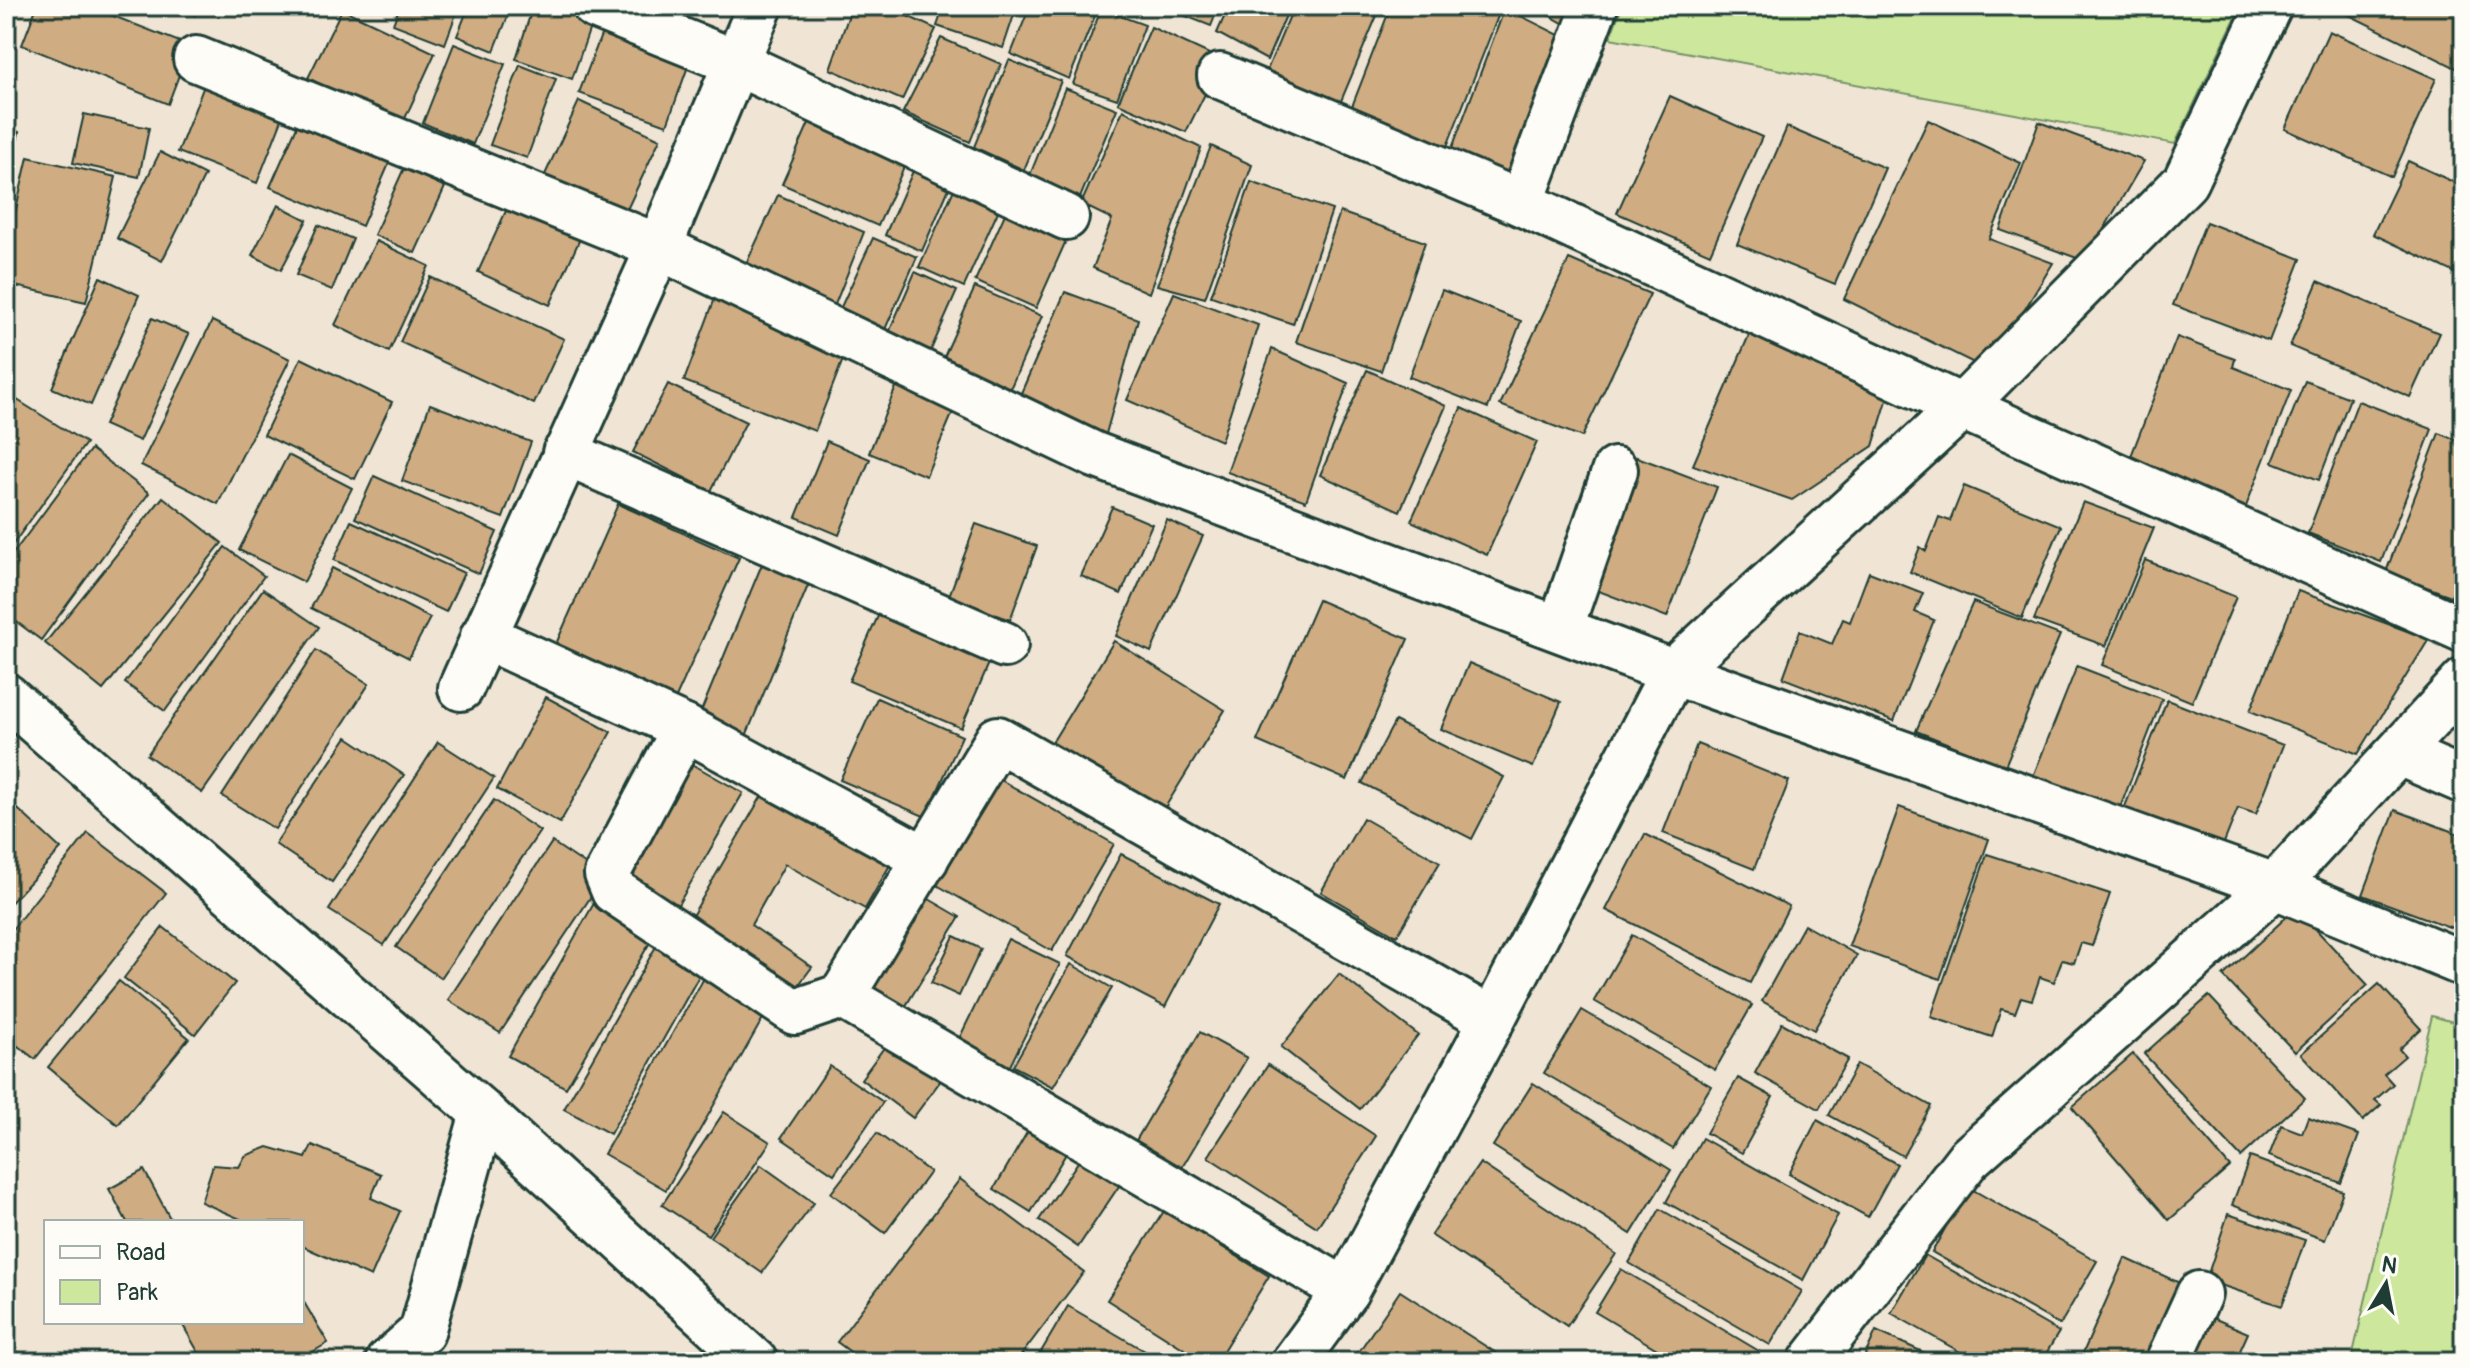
<svg xmlns="http://www.w3.org/2000/svg" width="2470" height="1368" viewBox="0 0 2470 1368" font-family="Pangolin,sans-serif">
<style>
.green{fill:#cde79d;stroke:#769268;stroke-width:2}
.building{fill:#d0ac82;stroke:#1f3d34;stroke-width:2}
.lines{fill:none;stroke-linecap:round;stroke-linejoin:round}
.minor-casing{stroke:#1f3d34;stroke-width:50}
.minor{stroke:#fdfcf7;stroke-width:44}
</style>
<rect width="100%" height="100%" fill="#f0e4d4"/>
<filter id="ink" filterUnits="userSpaceOnUse"><feTurbulence type="fractalNoise" baseFrequency=".0125" numOctaves="2"/><feDisplacementMap in="SourceGraphic" scale="16" xChannelSelector="R" yChannelSelector="G"/><feConvolveMatrix kernelMatrix="1 2 1 2 8 2 1 2 1" color-interpolation-filters="sRGB"/></filter>
<g filter="url(#ink)">
<g class="green">
<polygon points="1622,6 2241,6 2175,144 1610,38"/>
<polygon points="2432,1016 2464,1025 2464,1362 2351,1362"/>
</g>
<g class="building">
<polygon points="37,6 88,6 190,46 168,104 22,45"/>
<polygon points="169,6 198,6 195,15"/>
<polygon points="400,6 459,6 445,44 393,24"/>
<polygon points="469,6 512,6 494,51 457,36"/>
<polygon points="533,6 574,6 595,13 572,79 516,59"/>
<polygon points="852,6 885,6 936,29 902,100 830,69"/>
<polygon points="912,6 934,6 932,13"/>
<polygon points="944,6 1017,6 1003,48 937,26"/>
<polygon points="1030,6 1099,6 1069,79 1011,54"/>
<polygon points="1160,6 1219,6 1211,26"/>
<polygon points="1229,6 1290,6 1267,60 1217,33"/>
<polygon points="1294,6 1381,6 1336,113 1264,77"/>
<polygon points="1391,6 1502,6 1442,159 1346,122"/>
<polygon points="1533,6 1587,6 1577,31"/>
<polygon points="2338,6 2464,6 2464,72 2337,9"/>
<polygon points="1505,8 1575,43 1518,186 1448,159"/>
<polygon points="342,9 435,53 402,125 308,78"/>
<polygon points="1101,9 1145,25 1117,99 1073,84"/>
<polygon points="606,22 692,55 667,125 579,93"/>
<polygon points="1151,27 1222,60 1186,132 1118,103"/>
<polygon points="2329,31 2436,79 2392,177 2285,129"/>
<polygon points="941,38 1001,64 970,142 903,112"/>
<polygon points="454,44 505,64 473,144 423,123"/>
<polygon points="1009,60 1061,81 1024,170 974,147"/>
<polygon points="520,65 556,79 527,158 490,145"/>
<polygon points="207,78 286,109 257,183 178,152"/>
<polygon points="1065,88 1117,109 1080,198 1030,175"/>
<polygon points="1670,96 1762,137 1710,254 1617,213"/>
<polygon points="579,101 660,139 624,216 543,179"/>
<polygon points="816,107 912,149 878,226 782,184"/>
<polygon points="1123,110 1201,148 1149,293 1093,268 1112,219 1081,204"/>
<polygon points="84,114 149,128 139,177 73,163"/>
<polygon points="301,117 392,157 362,226 270,187"/>
<polygon points="1928,120 2021,163 1989,239 2053,263 1988,370 1844,299"/>
<polygon points="2039,122 2144,161 2085,261 2000,230"/>
<polygon points="1787,127 1885,168 1835,284 1737,244"/>
<polygon points="6,129 19,132 6,194"/>
<polygon points="1211,146 1252,165 1205,298 1157,285"/>
<polygon points="160,152 205,175 162,261 117,238"/>
<polygon points="28,157 116,177 86,302 6,284 6,253"/>
<polygon points="2408,161 2464,187 2464,277 2373,234"/>
<polygon points="404,168 445,187 415,253 374,235"/>
<polygon points="913,171 950,186 922,251 885,235"/>
<polygon points="1251,182 1332,210 1293,324 1211,296"/>
<polygon points="955,187 1000,207 964,287 919,267"/>
<polygon points="516,189 588,221 550,305 478,272"/>
<polygon points="778,195 864,232 830,317 741,275"/>
<polygon points="278,205 307,220 281,270 252,255"/>
<polygon points="1008,207 1069,234 1036,308 975,281"/>
<polygon points="1340,212 1425,242 1381,371 1296,342"/>
<polygon points="2206,222 2301,259 2269,341 2173,305"/>
<polygon points="318,225 353,239 332,290 296,275"/>
<polygon points="873,238 917,257 879,343 834,322"/>
<polygon points="376,241 429,266 389,352 335,325"/>
<polygon points="1569,259 1650,294 1582,437 1500,405"/>
<polygon points="915,272 957,291 926,361 884,344"/>
<polygon points="100,277 139,295 91,405 52,388"/>
<polygon points="430,277 564,339 534,404 400,342"/>
<polygon points="2318,281 2439,333 2410,397 2290,346"/>
<polygon points="975,287 1042,316 1003,405 936,375"/>
<polygon points="1442,290 1521,321 1488,408 1409,377"/>
<polygon points="1065,292 1138,319 1104,441 1015,407"/>
<polygon points="717,293 849,344 815,431 684,381"/>
<polygon points="1174,293 1258,325 1221,441 1127,400"/>
<polygon points="152,318 189,334 140,441 104,425"/>
<polygon points="212,321 290,359 218,504 141,465"/>
<polygon points="1755,321 1892,384 1873,446 1792,500 1693,465"/>
<polygon points="2177,337 2235,359 2233,367 2291,390 2245,509 2128,464"/>
<polygon points="1272,349 1348,383 1306,501 1227,472"/>
<polygon points="301,358 392,402 355,479 264,435"/>
<polygon points="1367,370 1446,406 1400,511 1320,475"/>
<polygon points="2305,381 2350,398 2319,480 2273,462"/>
<polygon points="898,382 956,405 926,476 869,453"/>
<polygon points="668,384 746,422 711,491 633,452"/>
<polygon points="6,393 86,443 6,554"/>
<polygon points="2358,401 2432,429 2381,562 2308,533"/>
<polygon points="430,404 531,442 503,518 402,481"/>
<polygon points="1461,408 1537,442 1487,555 1411,521"/>
<polygon points="2439,433 2464,443 2464,562 2451,596 2386,572"/>
<polygon points="827,441 870,459 839,535 796,517"/>
<polygon points="91,449 149,493 41,640 6,614 6,563"/>
<polygon points="288,455 352,488 304,582 239,550"/>
<polygon points="1637,457 1717,487 1667,617 1588,587"/>
<polygon points="374,476 497,532 479,574 355,518"/>
<polygon points="1964,486 2061,526 2022,618 1910,572 1920,547 1926,551 1939,517 1950,521"/>
<polygon points="163,497 222,543 103,690 45,643"/>
<polygon points="2083,502 2154,528 2106,646 2034,620"/>
<polygon points="618,504 739,558 675,700 555,646"/>
<polygon points="1112,507 1152,524 1121,594 1081,576"/>
<polygon points="1167,520 1203,536 1151,652 1116,636"/>
<polygon points="351,521 464,573 446,612 334,560"/>
<polygon points="976,524 1037,546 1010,620 949,596"/>
<polygon points="225,547 264,576 165,711 125,683"/>
<polygon points="767,552 814,571 742,746 695,726"/>
<polygon points="2145,560 2236,597 2192,702 2102,665"/>
<polygon points="332,568 430,618 409,658 311,608"/>
<polygon points="1869,572 1923,593 1915,612 1934,620 1894,721 1783,678 1800,631 1832,644 1843,619 1850,622"/>
<polygon points="263,589 319,627 202,793 147,755"/>
<polygon points="2298,591 2429,639 2358,754 2250,711"/>
<polygon points="1318,600 1408,639 1347,780 1257,741"/>
<polygon points="1973,602 2060,635 2005,766 1916,731"/>
<polygon points="882,607 993,654 961,728 849,681"/>
<polygon points="1114,641 1225,710 1161,814 1050,746"/>
<polygon points="316,650 369,684 275,829 222,796"/>
<polygon points="1469,663 1561,702 1533,767 1441,729"/>
<polygon points="2077,666 2162,699 2118,813 2032,779"/>
<polygon points="546,697 611,732 560,823 497,789"/>
<polygon points="877,698 962,736 926,817 840,780"/>
<polygon points="2167,700 2283,745 2256,814 2238,808 2217,860 2119,822"/>
<polygon points="1395,721 1504,777 1472,839 1362,783"/>
<polygon points="347,737 404,775 332,882 275,844"/>
<polygon points="438,742 494,778 384,945 329,910"/>
<polygon points="1697,744 1789,781 1754,869 1663,833"/>
<polygon points="685,760 743,793 672,915 613,882"/>
<polygon points="992,775 1114,844 1052,951 930,881"/>
<polygon points="771,780 898,851 865,909 785,864 751,925 812,967 792,994 682,933"/>
<polygon points="6,798 61,849 6,908"/>
<polygon points="494,800 540,831 441,978 396,947"/>
<polygon points="1899,807 1989,839 1940,979 1849,946"/>
<polygon points="2395,810 2464,836 2463,932 2363,895"/>
<polygon points="1363,818 1440,862 1397,936 1321,892"/>
<polygon points="88,833 166,893 35,1059 6,1037 6,937"/>
<polygon points="1645,834 1789,906 1750,983 1606,910"/>
<polygon points="552,842 604,877 500,1033 448,1000"/>
<polygon points="1121,854 1219,904 1165,1007 1067,956"/>
<polygon points="1987,854 2110,894 2092,946 2081,943 2074,963 2062,960 2054,982 2040,977 2032,1000 2021,997 2015,1013 2001,1009 1992,1037 1931,1017"/>
<polygon points="922,895 960,917 899,1017 860,993"/>
<polygon points="598,896 657,930 566,1088 508,1056"/>
<polygon points="2296,908 2368,985 2295,1052 2223,976"/>
<polygon points="1804,925 1857,955 1814,1030 1762,1001"/>
<polygon points="163,927 235,983 195,1034 124,978"/>
<polygon points="1632,935 1752,1005 1715,1070 1594,1001"/>
<polygon points="954,936 981,949 959,996 931,983"/>
<polygon points="1008,939 1060,964 1006,1074 954,1049"/>
<polygon points="659,941 704,967 610,1134 564,1109"/>
<polygon points="1071,964 1112,988 1053,1087 1013,1066"/>
<polygon points="1339,974 1418,1035 1360,1109 1281,1047"/>
<polygon points="704,978 766,1013 666,1190 604,1154"/>
<polygon points="119,981 189,1038 118,1125 48,1067"/>
<polygon points="2379,984 2421,1029 2399,1049 2405,1056 2384,1074 2393,1084 2375,1100 2381,1105 2363,1121 2301,1054"/>
<polygon points="2209,996 2305,1098 2241,1157 2144,1054"/>
<polygon points="1582,1010 1711,1086 1673,1149 1544,1073"/>
<polygon points="1782,1023 1848,1059 1819,1109 1755,1073"/>
<polygon points="1200,1032 1247,1058 1177,1176 1131,1149"/>
<polygon points="894,1034 947,1072 913,1118 861,1079"/>
<polygon points="2133,1054 2230,1167 2169,1220 2072,1107"/>
<polygon points="1857,1064 1931,1106 1903,1156 1829,1115"/>
<polygon points="1268,1065 1376,1136 1317,1227 1208,1157"/>
<polygon points="830,1066 883,1102 834,1174 781,1138"/>
<polygon points="1738,1078 1773,1097 1742,1153 1706,1133"/>
<polygon points="1533,1083 1671,1170 1631,1234 1493,1146"/>
<polygon points="724,1112 770,1142 708,1235 662,1205"/>
<polygon points="2308,1117 2359,1135 2341,1183 2269,1156 2281,1125 2302,1133"/>
<polygon points="1817,1120 1897,1164 1868,1217 1789,1174"/>
<polygon points="1032,1124 1070,1147 1031,1212 994,1189"/>
<polygon points="877,1133 930,1172 885,1233 831,1193"/>
<polygon points="1702,1138 1838,1215 1803,1280 1666,1202"/>
<polygon points="312,1145 381,1174 371,1198 400,1211 371,1277 302,1246 302,1222 247,1222 201,1202 213,1165 239,1167 245,1156 268,1147 306,1158"/>
<polygon points="1084,1153 1123,1180 1078,1247 1039,1220"/>
<polygon points="2250,1157 2343,1191 2325,1240 2232,1205"/>
<polygon points="1480,1163 1616,1254 1567,1326 1431,1235"/>
<polygon points="761,1165 814,1203 762,1273 710,1237"/>
<polygon points="144,1170 172,1222 127,1222 109,1189"/>
<polygon points="960,1179 1084,1272 1016,1362 864,1362 837,1342"/>
<polygon points="1968,1187 2097,1261 2060,1325 1932,1252"/>
<polygon points="1660,1209 1802,1291 1770,1345 1629,1263"/>
<polygon points="1164,1211 1269,1276 1216,1362 1205,1362 1107,1300"/>
<polygon points="2228,1214 2305,1240 2282,1306 2206,1280"/>
<polygon points="1925,1255 2059,1332 2041,1362 1978,1362 1891,1313"/>
<polygon points="2125,1258 2195,1290 2164,1362 2079,1362"/>
<polygon points="1621,1269 1759,1351 1752,1362 1679,1362 1595,1312"/>
<polygon points="1400,1291 1510,1362 1372,1362 1358,1353"/>
<polygon points="302,1299 328,1343 295,1362 204,1362 181,1322 302,1322"/>
<polygon points="1068,1306 1162,1361 1035,1362"/>
<polygon points="2197,1311 2248,1333 2235,1362 2174,1362"/>
<polygon points="1876,1331 1945,1362 1862,1362"/>
<polygon points="1349,1354 1361,1362 1343,1362"/>
</g>
<g class="lines">
<g class="minor-casing">
<g id="minor">
<polyline points="595,6 737,63 1066,217"/>
<polyline points="196,59 659,247 1095,455 1673,672 2275,886 2464,964"/>
<polyline points="1220,76 1521,203 1962,407 2464,630"/>
<polyline points="1521,203 1595,6"/>
<polyline points="565,453 1005,645"/>
<polyline points="1560,629 1615,470"/>
<polyline points="483,636 685,728 926,859"/>
<polyline points="461,688 659,247 760,6"/>
<polyline points="6,696 483,1113 755,1362"/>
<polyline points="685,728 607,874 614,891 795,1012 842,996"/>
<polyline points="2399,753 2464,781"/>
<polyline points="1346,1291 842,996 998,739 1492,1020"/>
<polyline points="388,1362 422,1332 483,1113"/>
<polyline points="1294,1362 1346,1291 1492,1020 1673,672 1962,407 2185,182 2269,6"/>
<polyline points="1811,1362 1968,1159 2275,886 2464,681"/>
<polyline points="2168,1362 2199,1294"/>
</g>
</g>
<use href="#minor" class="minor"/>
</g>
</g>
<rect width="2470" height="1368" fill="none" stroke="#fdfcf7" stroke-width="32"/>
<rect x="16" y="16" width="2438" height="1336" fill="none" stroke="#1f3d34" stroke-width="3" filter="url(#ink)"/>
<rect x="44" y="1220" width="260" height="104" fill="#fdfcf7" stroke="#a4b0a9" stroke-width="2"/>
<rect x="60" y="1246" width="40" height="12" fill="#fdfcf7" stroke="#a4b0a9" stroke-width="2"/>
<text x="116" y="1260" font-size="24" fill="#1f3d34">Road</text>
<rect x="60" y="1280" width="40" height="24" fill="#cde79d" stroke="#a4b0a9" stroke-width="2"/>
<text x="116" y="1300" font-size="24" fill="#1f3d34">Park</text>
<g transform="translate(2386 1284) rotate(10)" stroke="#fdfcf7" stroke-width="6" paint-order="stroke">
<path d="M0-6L14 30L0 20L-14 30Z" fill="#1f3d34"/>
<text y="-12" font-size="22" font-weight="bold" text-anchor="middle" fill="#1f3d34">N</text>
</g>
</svg>
